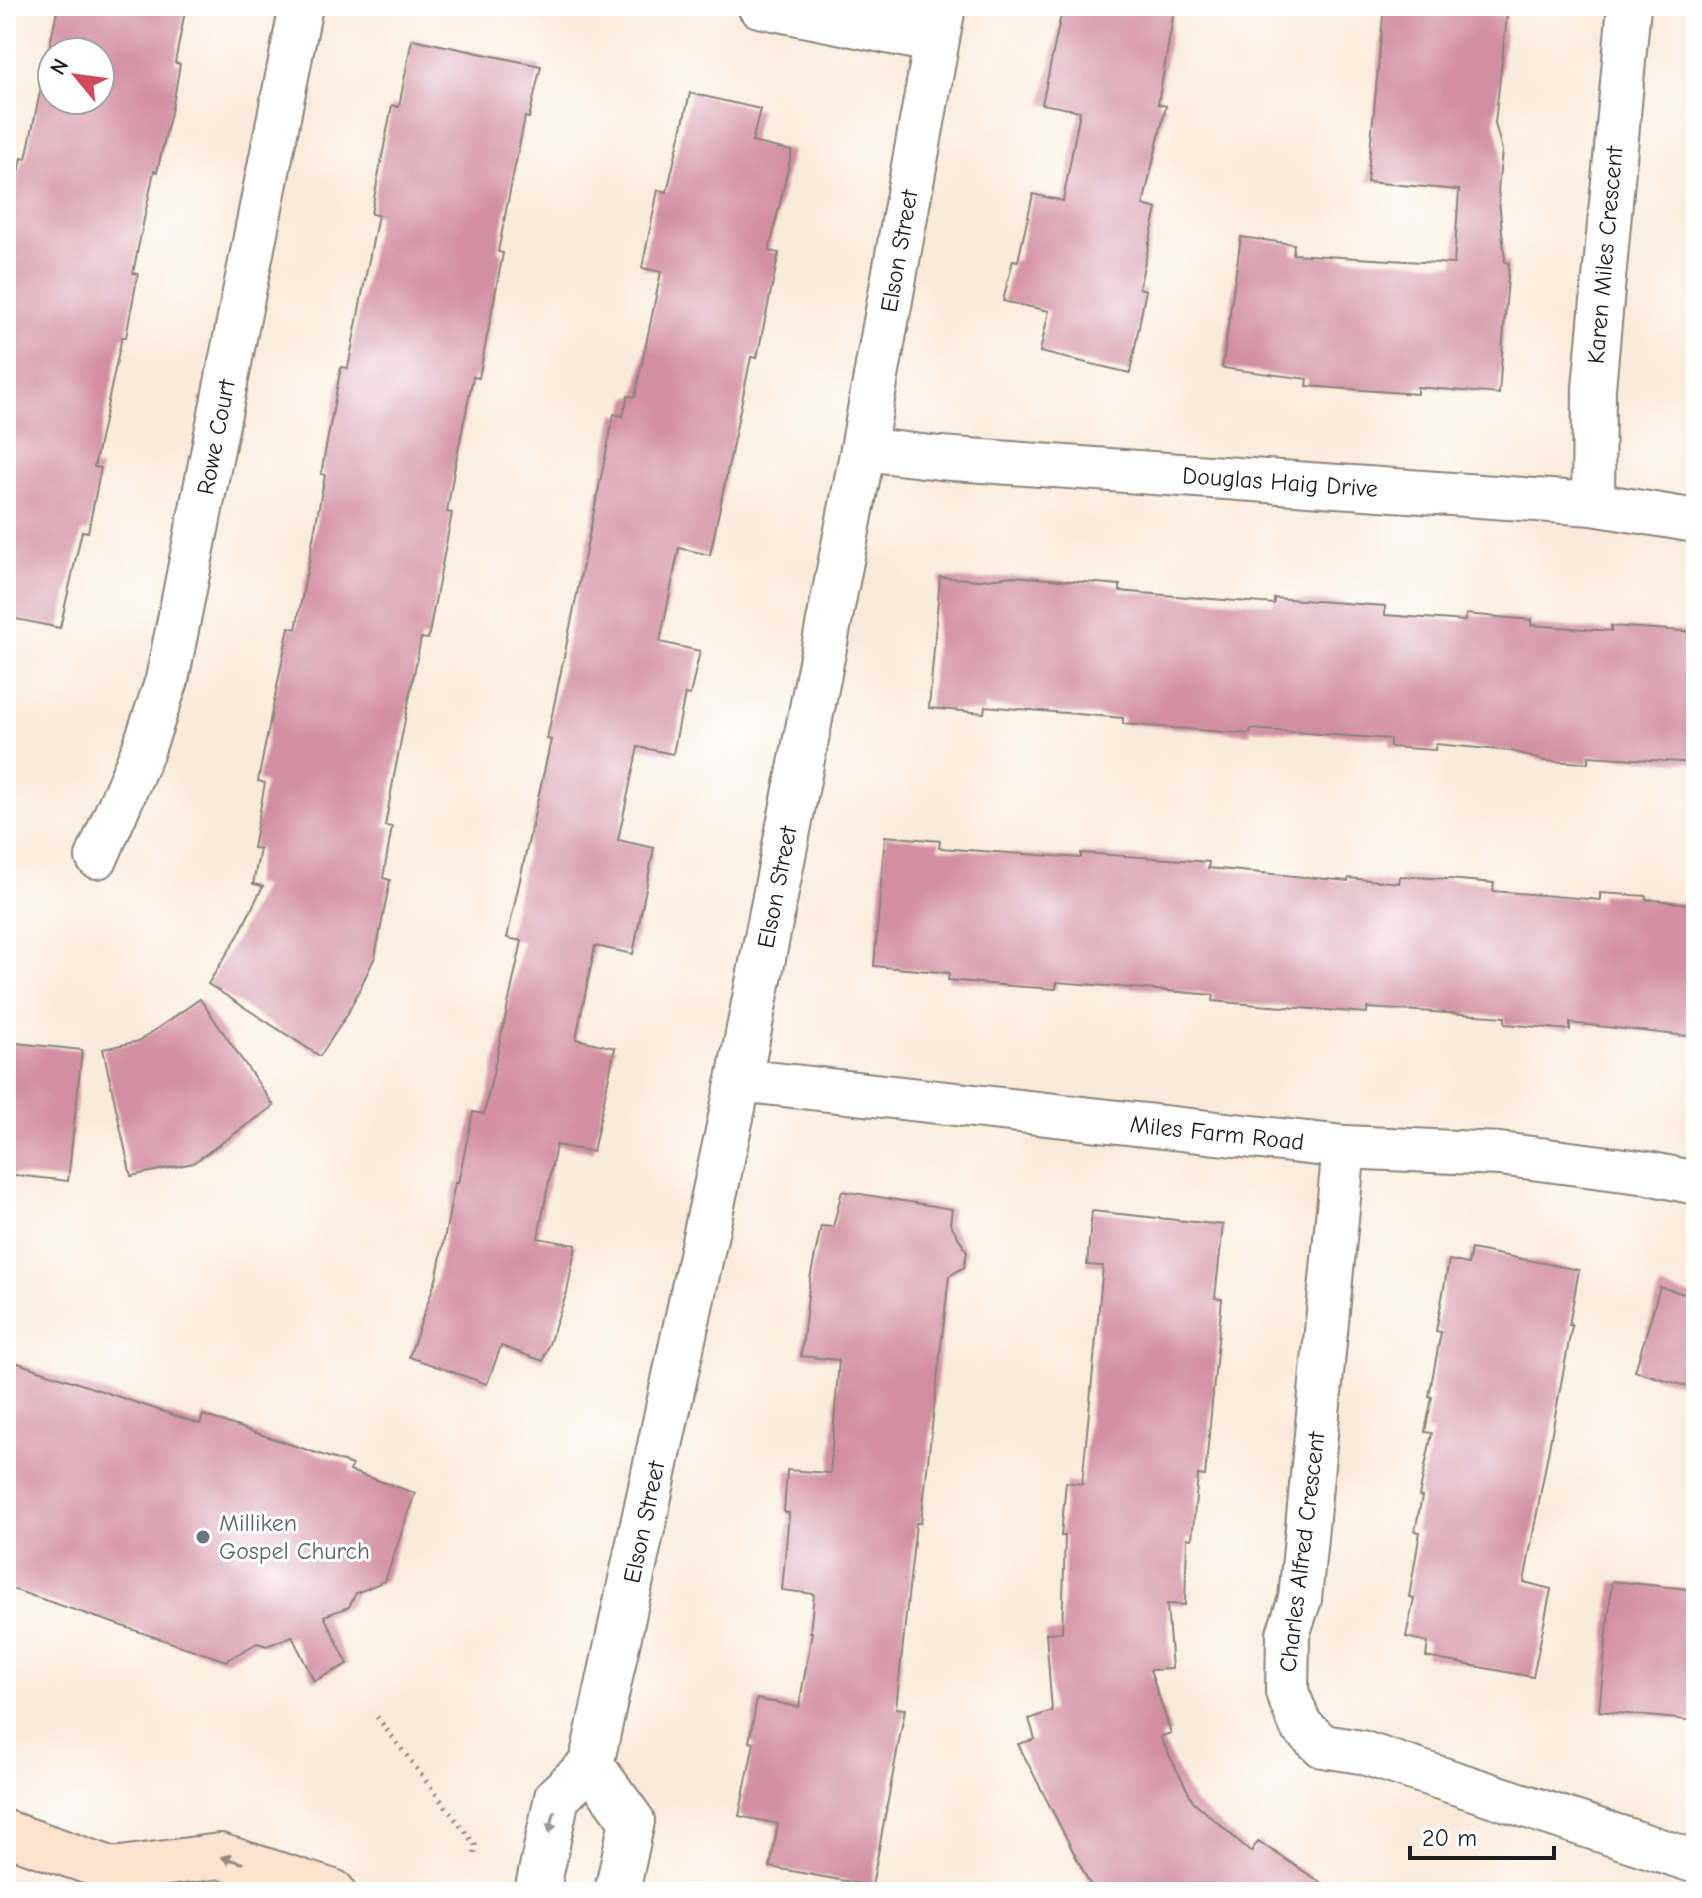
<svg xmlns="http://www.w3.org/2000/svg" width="1702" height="1898" viewBox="0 0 1702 1898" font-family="'Comic Neue',sans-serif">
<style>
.building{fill:#d28fa3;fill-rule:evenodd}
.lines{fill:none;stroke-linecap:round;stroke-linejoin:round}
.minor-casing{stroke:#8a847c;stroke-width:46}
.tertiary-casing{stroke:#8a847c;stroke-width:48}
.secondary-casing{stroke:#8a847c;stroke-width:48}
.path{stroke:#8a847c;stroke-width:5;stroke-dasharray:2 6;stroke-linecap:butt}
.minor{stroke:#fff;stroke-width:42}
.tertiary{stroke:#fff;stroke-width:44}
.secondary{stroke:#fde4d1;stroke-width:44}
.oneway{fill:#999}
.oneway2{fill:#988a80}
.worship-dot{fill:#6b7280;stroke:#fff;stroke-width:3}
.labels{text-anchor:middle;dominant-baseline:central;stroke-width:6;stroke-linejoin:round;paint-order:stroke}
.street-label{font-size:24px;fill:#1c1c1c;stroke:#fff}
.worship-label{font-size:24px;fill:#5b616d;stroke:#fff;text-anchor:start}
</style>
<rect width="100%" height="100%" fill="#fff"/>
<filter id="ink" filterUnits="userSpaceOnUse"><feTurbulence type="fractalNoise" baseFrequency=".0125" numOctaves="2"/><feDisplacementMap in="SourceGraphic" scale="16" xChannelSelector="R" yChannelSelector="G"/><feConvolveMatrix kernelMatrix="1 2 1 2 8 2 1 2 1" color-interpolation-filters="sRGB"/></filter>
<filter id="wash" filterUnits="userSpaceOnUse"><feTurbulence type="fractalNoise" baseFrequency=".006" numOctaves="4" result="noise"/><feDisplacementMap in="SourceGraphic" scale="32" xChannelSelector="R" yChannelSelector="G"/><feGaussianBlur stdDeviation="1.8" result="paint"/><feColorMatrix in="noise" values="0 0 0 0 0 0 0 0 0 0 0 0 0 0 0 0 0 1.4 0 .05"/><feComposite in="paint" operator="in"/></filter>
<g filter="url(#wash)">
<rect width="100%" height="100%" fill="#f9ebdb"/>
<g id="blocks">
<g class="building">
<path d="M58 6H186L175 63 180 64 174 99 157 172 154 171 133 273 138 274 126 337H122L94 467 101 468 88 532 82 531 60 628 6 617V236L22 158 26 159ZM52 52H100V100H52Z"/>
<polygon points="1063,6 1175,6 1158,104 1166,106 1143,205 1157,209 1139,288 1146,290 1130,373 1040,352 1049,311 1003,301 1013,260 1018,261 1033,194 1063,201 1080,111 1042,104"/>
<polygon points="1384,6 1481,6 1480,13 1507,15 1495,123 1502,150 1498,190 1505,262 1509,263 1499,394 1417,387 1417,394 1307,386 1308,379 1222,368 1241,237 1294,244 1293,254 1454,264 1459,190 1367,182"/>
<polygon points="412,39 541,66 529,118 525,117 506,211 498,252 503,253 479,378 473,377 454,471 447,512 452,513 428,639 421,638 394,776 385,826 392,827 383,878 390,880 375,957 347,1015 320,1056 208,984 238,936 263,886 253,884 260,849 253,848 265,783 258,781 289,627 296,629 325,475 321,474 341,367 348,368 361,300 378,215 371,214 392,105 399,107"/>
<polygon points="690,93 760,109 752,142 792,151 769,251 779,253 757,358 751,357 710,555 679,548 660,642 700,651 690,695 685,694 673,754 638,747 618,840 654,848 633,954 595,946 576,1039 615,1048 593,1152 556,1145 538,1238 576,1245 567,1292 543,1361 501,1346 487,1384 409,1357 437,1276 455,1183 458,1183 473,1112 484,1114 522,941 507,938 551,740 547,739 614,414 623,416 628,396 635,397 661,272 642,268 658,190 667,192"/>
<polygon points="1013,576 1120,585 1120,591 1187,597 1274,604 1274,598 1385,606 1385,615 1465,621 1466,614 1531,620 1531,625 1611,631 1611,626 1696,632 1696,763 1589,756 1588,763 1545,761 1511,751 1436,744 1435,750 1390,747 1390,739 1251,729 1250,734 1123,724 1123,718 985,706 984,713 929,708 940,577 979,580"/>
<polygon points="885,836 940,841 939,848 1081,858 1081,853 1155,858 1209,862 1208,868 1348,881 1349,878 1399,883 1400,876 1448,879 1494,883 1493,891 1600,900 1600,893 1646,896 1646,899 1696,905 1696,1037 1570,1023 1570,1030 1505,1024 1505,1017 1433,1012 1367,1008 1367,1013 1257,1005 1213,1001 1214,995 1145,989 1057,982 1056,989 1011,986 948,980 949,973 874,966"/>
<polygon points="200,999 274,1106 193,1163 131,1176 103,1049 139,1041"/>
<polygon points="6,1042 82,1050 68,1181 6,1174"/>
<polygon points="842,1191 952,1209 950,1223 967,1252 964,1267 949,1276 921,1523 916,1523 896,1708 905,1709 872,1886 770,1867 778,1824 739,1816 754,1743 749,1742 757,1699 799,1707 812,1632 810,1632 814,1594 782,1590 789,1513 784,1512 787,1470 830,1473 839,1360 801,1356 810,1279 821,1226 833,1227"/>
<polygon points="1092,1211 1223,1225 1215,1298 1222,1299 1205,1476 1198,1475 1192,1539 1187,1538 1185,1605 1167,1604 1172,1669 1150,1670 1171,1733 1160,1737 1193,1801 1251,1852 1258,1841 1335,1892 1094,1892 1018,1744 1035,1739 1029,1719 1052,1711 1046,1633 1062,1632 1065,1536 1061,1536 1066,1482 1082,1484 1103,1266 1087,1265"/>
<polygon points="1471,1249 1579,1270 1569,1325 1572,1325 1524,1582 1551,1589 1533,1677 1426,1657 1428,1642 1406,1637 1414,1598 1409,1597 1420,1532 1415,1531 1422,1497 1419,1496 1432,1433 1425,1432 1432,1397 1429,1396 1441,1332 1436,1331 1449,1260 1468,1264"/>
<polygon points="1660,1287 1696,1297 1696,1389 1635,1371"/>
<polygon points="6,1359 200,1424 203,1415 352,1465 350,1471 415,1493 385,1581 356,1593 349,1607 324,1616 348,1664 314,1681 292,1636 267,1646 257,1643 226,1661 6,1587"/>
<polygon points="1612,1581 1696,1590 1696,1721 1599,1711"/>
</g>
</g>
</g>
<g filter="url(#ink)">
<use href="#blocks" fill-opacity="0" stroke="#8a847c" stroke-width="2"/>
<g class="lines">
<g class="minor-casing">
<g id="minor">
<polyline points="759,6 936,42"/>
<polyline points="863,449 940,458 1593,504 1696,521"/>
<polyline points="1593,504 1594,388 1629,6"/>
<polyline points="97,857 143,750 167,680 301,6"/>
<polyline points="739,1080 1344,1147 1500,1154 1648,1173 1696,1183"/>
<polyline points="1344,1147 1300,1599 1288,1634 1287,1692 1301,1726 1323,1746 1361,1752 1696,1862"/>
</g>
</g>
<g class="tertiary-casing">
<g id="tertiary">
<polyline points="591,1765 632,1821 617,1892"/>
<polyline points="537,1892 557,1797 591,1765 739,1080 863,449 943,6"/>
</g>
</g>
<g class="secondary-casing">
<g id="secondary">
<polyline points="6,1833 113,1870 135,1890"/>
<polyline points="113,1870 220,1856 333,1892"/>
</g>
</g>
<polyline class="path" points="377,1717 475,1845 475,1857"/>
<use href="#minor" class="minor"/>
<use href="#tertiary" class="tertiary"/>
<use href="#secondary" class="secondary"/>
</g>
<defs><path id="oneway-solid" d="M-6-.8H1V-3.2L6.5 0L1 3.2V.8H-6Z" transform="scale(2)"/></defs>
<use class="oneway" href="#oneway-solid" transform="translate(552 1822) rotate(102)"/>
<use class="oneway2" href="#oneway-solid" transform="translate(232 1860) rotate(-163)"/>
</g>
<circle class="worship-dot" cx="203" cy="1537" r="8"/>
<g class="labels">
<g class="street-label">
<text transform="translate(899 251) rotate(-80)">Elson Street</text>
<text transform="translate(1605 255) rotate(-85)">Karen Miles Crescent</text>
<text transform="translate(216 437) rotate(-79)">Rowe Court</text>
<text transform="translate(1280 482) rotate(4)">Douglas Haig Drive</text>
<text transform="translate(777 887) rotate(-79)">Elson Street</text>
<text transform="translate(1217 1133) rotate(6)">Miles Farm Road</text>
<text transform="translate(644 1522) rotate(-78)">Elson Street</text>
<text transform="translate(1302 1552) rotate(-83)">Charles Alfred Crescent</text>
</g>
<g class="worship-label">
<text x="219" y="1523">Milliken<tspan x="219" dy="28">Gospel Church</tspan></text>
</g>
</g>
<rect width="1702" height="1898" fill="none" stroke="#fff" stroke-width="32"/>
<g transform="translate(76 76) rotate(299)"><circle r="38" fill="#ffffff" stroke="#a4a4a4" stroke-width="2"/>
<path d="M0-6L14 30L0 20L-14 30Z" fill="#d1495b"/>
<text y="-12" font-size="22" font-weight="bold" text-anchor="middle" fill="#1c1c1c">N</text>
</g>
<path d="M1410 1846v12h144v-12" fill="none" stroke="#1c1c1c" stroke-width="4"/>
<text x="1422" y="1846" font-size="24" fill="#1c1c1c" stroke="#ffffff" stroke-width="6" paint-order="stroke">20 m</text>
</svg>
